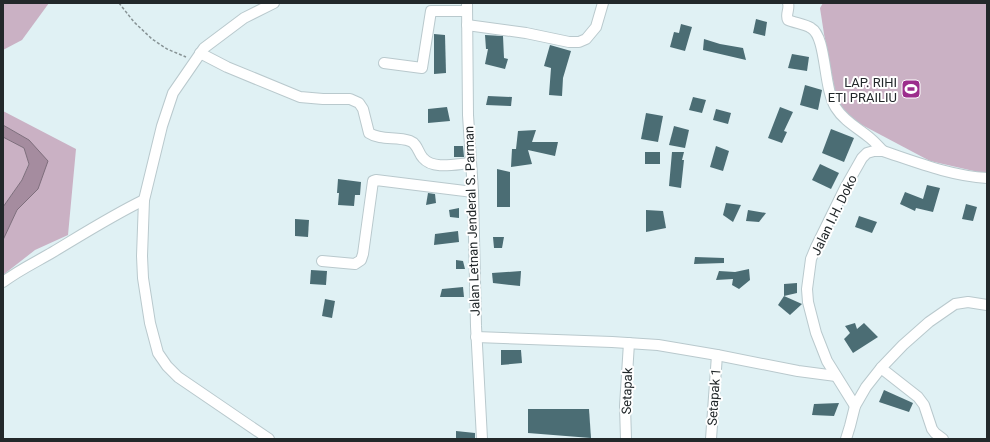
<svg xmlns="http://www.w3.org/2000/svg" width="990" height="442" viewBox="0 0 990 442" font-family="Roboto,sans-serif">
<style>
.green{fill:#cab1c4}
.water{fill:#a58c9f;stroke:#7e6e7c}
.building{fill:#4b6d74}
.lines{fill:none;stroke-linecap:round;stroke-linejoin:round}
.minor-casing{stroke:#b9c9cd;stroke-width:12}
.path{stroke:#879395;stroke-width:1.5;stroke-dasharray:3 2;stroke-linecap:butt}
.minor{stroke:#fff;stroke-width:10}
.labels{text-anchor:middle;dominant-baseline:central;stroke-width:4;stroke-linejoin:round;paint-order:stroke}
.poi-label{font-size:13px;fill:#22282a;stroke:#fff;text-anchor:end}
.street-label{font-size:13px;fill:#22282a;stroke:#fff}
</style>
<rect width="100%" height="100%" fill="#e0f1f4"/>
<g class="green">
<polygon points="3,3 49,3 22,40 3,50"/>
<polygon points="823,3 987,3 987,174 930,161 847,117 837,101 824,34 820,8"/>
<polygon points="3,111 76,149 68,235 35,250 3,275 3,240 17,210 38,189 29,140 3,125"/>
<polygon points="3,137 24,148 29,163 22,180 3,207"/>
</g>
<polygon class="water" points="3,125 29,140 48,161 38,189 17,210 3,240 3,207 22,180 29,164 24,148 3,137"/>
<g class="building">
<polygon points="756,19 767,22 765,36 753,33"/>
<polygon points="681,24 692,27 685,51 670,47 674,32 679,33"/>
<polygon points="434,34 445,35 446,73 434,74"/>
<polygon points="485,35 503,36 504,58 508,59 505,69 485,64 488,49 486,49"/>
<polygon points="704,39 720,44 743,48 746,60 703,50"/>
<polygon points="550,45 571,51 563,78 562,96 549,95 551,68 544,66"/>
<polygon points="792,54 809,57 807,71 788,68"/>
<polygon points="805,85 822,90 818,110 800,105"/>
<polygon points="488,96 512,97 511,106 486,105"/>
<polygon points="693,97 706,100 702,113 689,110"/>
<polygon points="447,107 450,121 428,123 428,109"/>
<polygon points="780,107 793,112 784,131 787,132 782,143 768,138"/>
<polygon points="716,109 731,113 728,124 713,120"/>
<polygon points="646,113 663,116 658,142 641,139"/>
<polygon points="674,126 689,130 685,148 669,145"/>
<polygon points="831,129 854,138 844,162 822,153"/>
<polygon points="536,130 532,142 558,142 555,156 528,150 532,164 511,167 512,149 516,149 518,131"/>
<polygon points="454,146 463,146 464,157 454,157"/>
<polygon points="716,146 729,151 723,171 710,167"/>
<rect x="645" y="152" width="15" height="12"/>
<polygon points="672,152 684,152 682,160 684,160 681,188 669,186"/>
<polygon points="820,164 839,173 831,189 812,180"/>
<polygon points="497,169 510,172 510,207 497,207"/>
<polygon points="338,179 361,182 360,195 355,195 354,206 338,205 339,193 337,193"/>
<polygon points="927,185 940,188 933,212 916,208 915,211 900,204 905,192 923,199"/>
<polygon points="428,193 435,194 436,203 426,205"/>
<polygon points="726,203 741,205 733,222 723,215"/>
<polygon points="966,204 977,207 973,221 962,219"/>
<polygon points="459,208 459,218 450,217 449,210"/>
<polygon points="646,210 663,211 666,228 646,232"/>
<polygon points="748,210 766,213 759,222 746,221"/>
<polygon points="859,216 877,222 872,233 855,227"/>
<polygon points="295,219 309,220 308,237 295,236"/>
<polygon points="458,231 459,242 434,245 435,234"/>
<polygon points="493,237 504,237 502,248 494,248"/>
<polygon points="695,257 724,258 724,263 694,264"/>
<polygon points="456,260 463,261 465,269 456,269"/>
<polygon points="749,269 750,280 739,289 732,285 733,279 716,280 719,271 735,272"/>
<polygon points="311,270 327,271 326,285 310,284"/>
<polygon points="521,271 520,286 493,283 492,273"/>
<polygon points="797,283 797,293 784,296 784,284"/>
<polygon points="463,287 464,297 440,297 442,289"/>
<polygon points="784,296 802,304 790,315 778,305"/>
<polygon points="325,299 335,301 332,318 322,316"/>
<polygon points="855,323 857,329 864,323 878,337 853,353 844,339 850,333 845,326"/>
<polygon points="501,350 521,350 522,363 501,365"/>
<polygon points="884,390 913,403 909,412 879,402"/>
<polygon points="839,403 834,416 812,415 814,404"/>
<polygon points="528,409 589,409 591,438 528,433"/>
<polygon points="456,431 475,433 475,439 456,439"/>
</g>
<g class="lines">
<g class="minor-casing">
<g id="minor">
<polyline points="467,3 468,115 473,192 476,326 482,439"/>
<path d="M788 3C790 9 785 15 788 20 795 23 805 24 811 28 827 37 823 89 836 108 844 121 858 128 870 138 875 142 879 147 883 151"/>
<polyline points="467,25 526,33 569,42 579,42 586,39 596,27 603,3"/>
<path d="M200 53 227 67 300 97 323 99H350L359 103 363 109 369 133C381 141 396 136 410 141 418 144 418 153 423 158 433 170 456 164 470 163"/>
<polyline points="384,63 422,68 431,11 467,11"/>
<polyline points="322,261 355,264 361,260 363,254 373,181 376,180 473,192"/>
<path d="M3 282C19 270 36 262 53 252 83 234 113 215 144 200"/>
<polyline points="476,337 612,342 658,345 717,355 798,371 836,376"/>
<polyline points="881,368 918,397 924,405 932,429 935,433 943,439"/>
<path d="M855 406 827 361 816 333 808 302 807 289 811 259 816 247 845 188 862 158 867 153 874 151H883C916 162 951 176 987 178"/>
<polyline points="269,439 178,377 167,366 158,353 150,323 143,278 142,256 144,200 162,126 173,93 204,48 244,18 274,3"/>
<polyline points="626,439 625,406 629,343"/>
<polyline points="711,439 717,355"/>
<polyline points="846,439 850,426 855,406 866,387 881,368 903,345 929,322 955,304 968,302 987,305"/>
</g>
</g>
<polyline class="path" points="119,3 134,22 152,39 167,49 186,57"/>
<use href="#minor" class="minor"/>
</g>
<defs>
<g id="stadium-square" transform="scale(1)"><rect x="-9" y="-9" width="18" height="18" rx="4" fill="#9c2d8c" stroke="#fff"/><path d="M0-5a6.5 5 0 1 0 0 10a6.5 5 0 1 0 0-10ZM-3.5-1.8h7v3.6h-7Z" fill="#fff"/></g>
</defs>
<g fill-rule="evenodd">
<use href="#stadium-square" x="911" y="89"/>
</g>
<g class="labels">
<g class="poi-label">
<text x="897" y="82">LAP. RIHI<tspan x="897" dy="15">ETI PRAILIU</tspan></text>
</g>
<g class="street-label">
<text transform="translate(834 215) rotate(-64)">Jalan I.H. Doko</text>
<text transform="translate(472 221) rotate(-92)">Jalan Letnan Jenderal S. Parman</text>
<text transform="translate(627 391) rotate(-88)">Setapak</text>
<text transform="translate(714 397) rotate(-86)">Setapak 1</text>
</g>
</g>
<rect width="990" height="442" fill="none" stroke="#22282a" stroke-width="8"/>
</svg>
